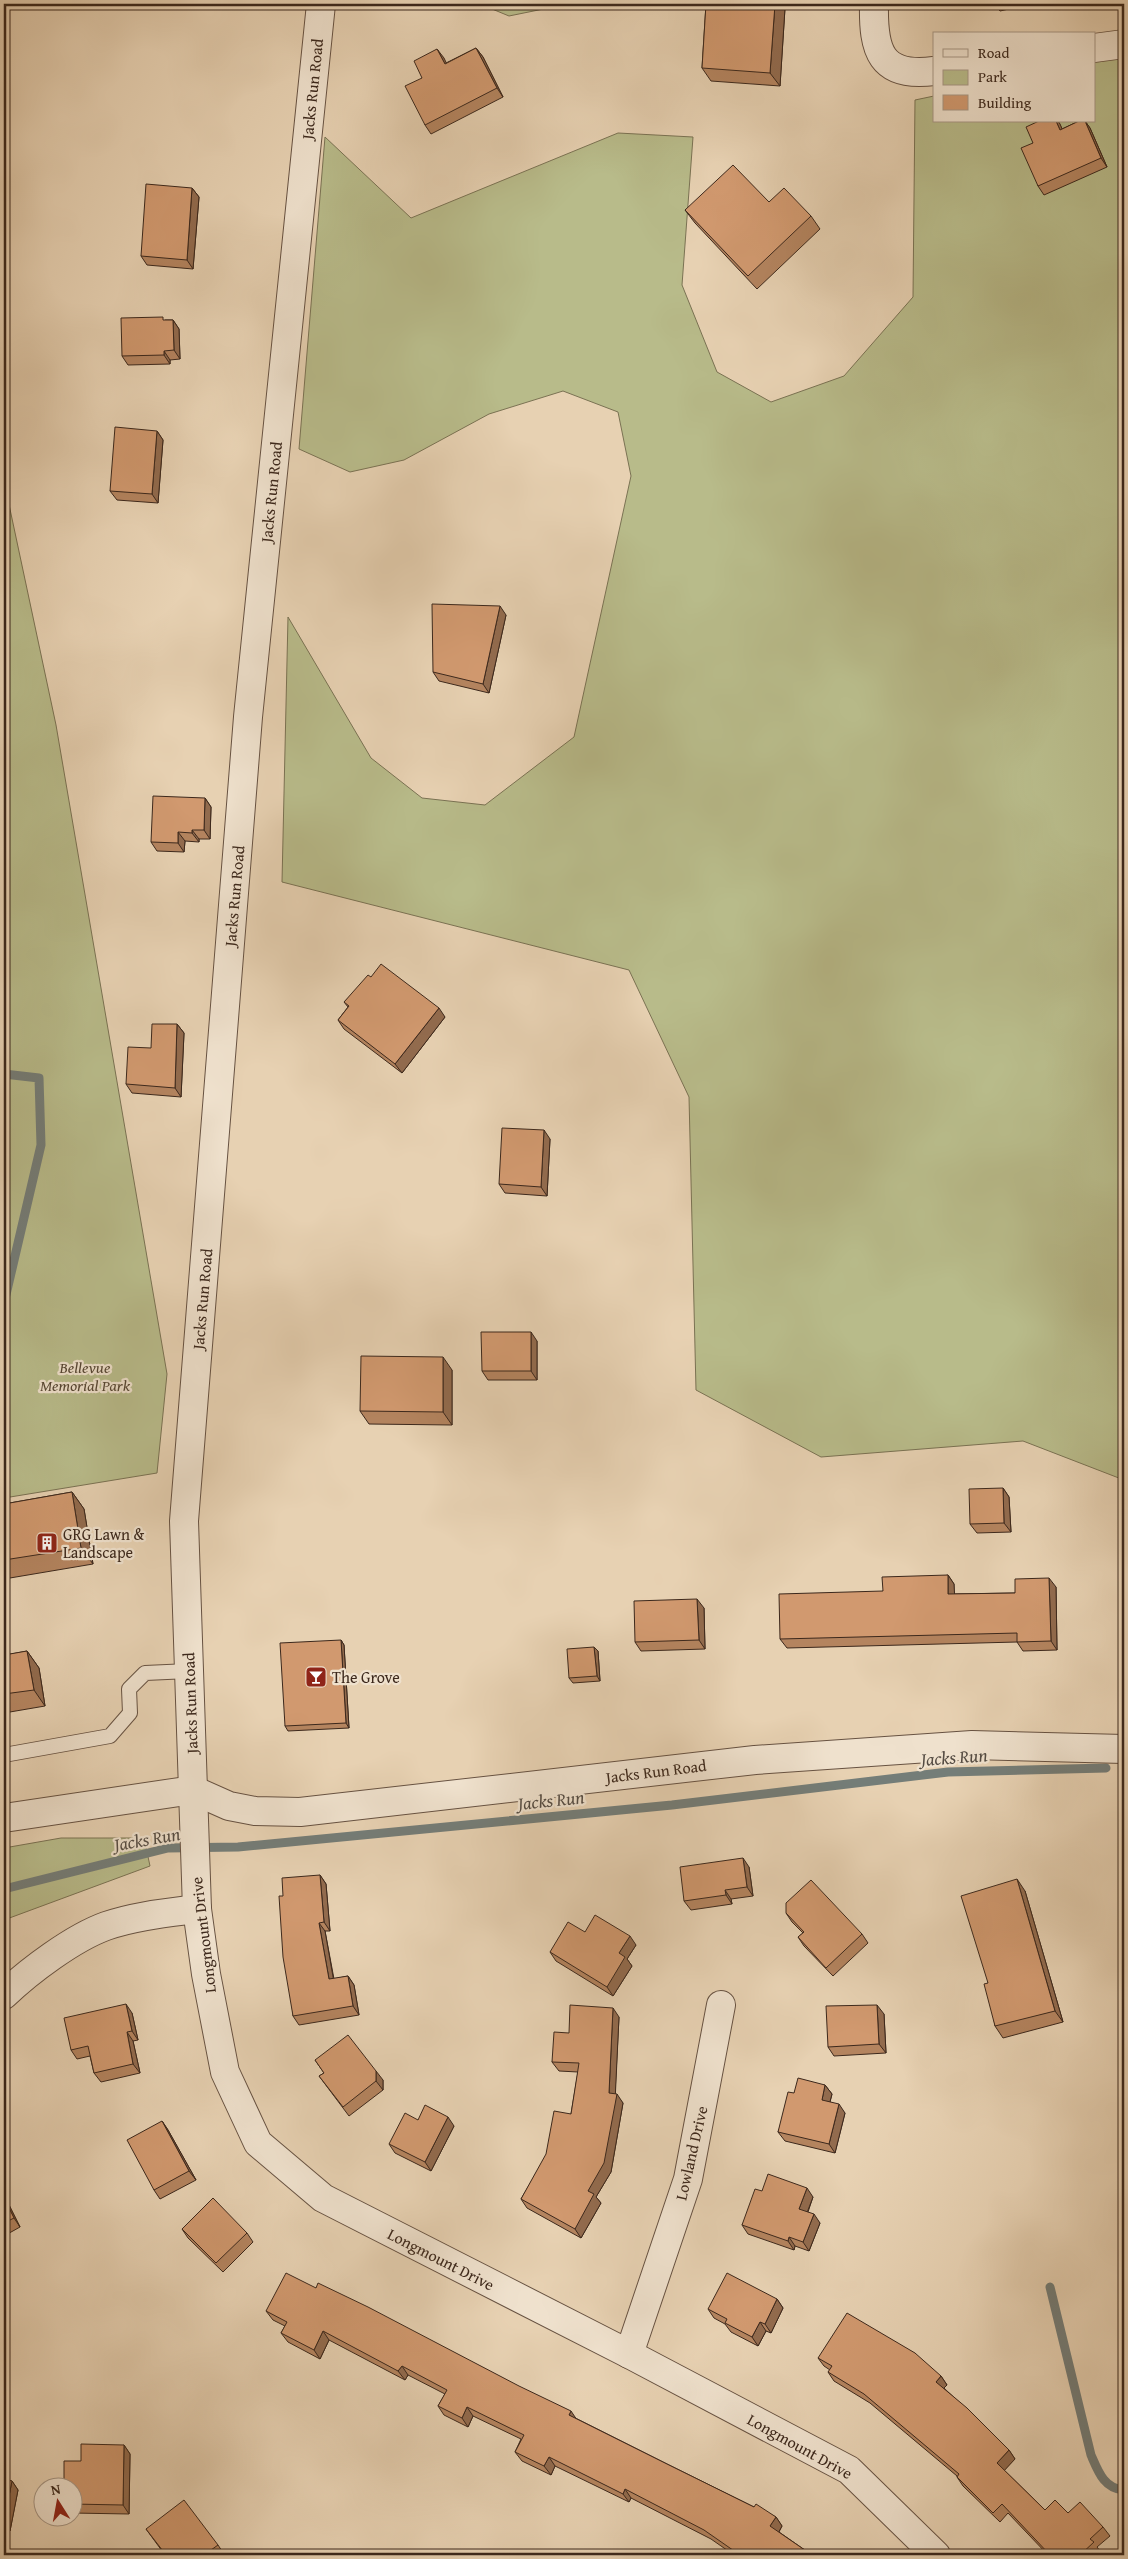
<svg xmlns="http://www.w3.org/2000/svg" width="1128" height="2559" viewBox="0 0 1128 2559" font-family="'Gentium Book Plus',serif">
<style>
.green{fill:#b8bb8a;stroke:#7a7253}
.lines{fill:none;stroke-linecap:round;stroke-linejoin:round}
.stream{stroke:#747d78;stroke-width:9}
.service-casing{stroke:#675242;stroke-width:16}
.minor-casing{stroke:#675242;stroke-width:30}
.tertiary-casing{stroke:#675242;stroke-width:30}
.service{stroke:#efe1cd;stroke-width:14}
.minor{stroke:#efe1cd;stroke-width:28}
.tertiary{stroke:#efe1cd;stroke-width:28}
.wall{fill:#b4845f;stroke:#3c281c}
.shaded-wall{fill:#926b4e;stroke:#3c281c}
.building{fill:#d1996f;stroke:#3c281c}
.labels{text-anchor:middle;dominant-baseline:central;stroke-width:4.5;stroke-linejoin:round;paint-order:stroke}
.street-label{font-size:16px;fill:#3c281c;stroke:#efe1cd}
.park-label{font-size:16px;font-style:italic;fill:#554532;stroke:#efe1cd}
.poi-label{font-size:16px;fill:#3c281c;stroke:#efe1cd;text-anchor:start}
.water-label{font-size:18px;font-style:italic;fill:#544b42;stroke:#efe1cd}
</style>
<rect width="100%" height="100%" fill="#e7d1b2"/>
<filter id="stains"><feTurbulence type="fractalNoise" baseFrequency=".004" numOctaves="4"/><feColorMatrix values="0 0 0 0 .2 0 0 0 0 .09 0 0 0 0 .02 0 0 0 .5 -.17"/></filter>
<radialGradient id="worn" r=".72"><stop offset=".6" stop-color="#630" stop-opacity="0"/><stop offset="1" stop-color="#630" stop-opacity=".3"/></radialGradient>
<g class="green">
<polygon points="480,4 568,4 509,16"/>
<polygon points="1124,55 1124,1480 1023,1441 821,1457 696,1390 689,1097 629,970 282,882 288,617 371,758 422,798 485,805 574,737 631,476 618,412 563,391 489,414 404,460 350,472 299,449 325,137 411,218 618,133 693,137 682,285 717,372 771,402 844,376 913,297 915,100 934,96 934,121 1094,121 1094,61"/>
<polygon points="4,481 56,725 167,1374 157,1473 4,1498"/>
<polygon points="61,1838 144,1838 150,1866 4,1920 4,1848"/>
</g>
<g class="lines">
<g class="stream">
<polyline points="4,1074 39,1078 41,1145 4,1303"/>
<polyline points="4,1889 168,1848 238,1847 672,1805 948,1772 1106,1768"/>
<path d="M1050 2287 1091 2455C1098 2471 1104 2489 1124 2490"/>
</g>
<g class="service-casing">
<polyline id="service" points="4,1755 110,1736 130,1713 129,1689 145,1673 189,1671"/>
</g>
<g class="minor-casing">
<g id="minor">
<path d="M874 4C873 50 880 78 934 71"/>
<polyline points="1094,48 1124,44"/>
<polyline points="193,1790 197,1909 206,1974 225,2072 258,2143 323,2198 629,2354 849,2470 936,2555"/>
<path d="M4 1995C29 1971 73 1938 106 1926 135 1916 166 1913 197 1909"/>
<polyline points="629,2354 688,2179 721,2005"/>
</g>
</g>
<g class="tertiary-casing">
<g id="tertiary">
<polyline points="193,1790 184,1521 248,717 321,4"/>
<polyline points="4,1818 193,1790 229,1806 255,1811 300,1812 755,1760 972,1745 1124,1749"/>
</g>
</g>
<use href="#service" class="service"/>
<use href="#minor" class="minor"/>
<use href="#tertiary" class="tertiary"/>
</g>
<g class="wall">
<polygon points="706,4 782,4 785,8 780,86 711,81 702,68"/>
<polygon points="994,4 1031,4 1000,11"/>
<polygon points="476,48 483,57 503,97 431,134 425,125 422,78 437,49 446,63"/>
<polygon points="1039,121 1058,121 1062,129 1079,121 1085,121 1090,128 1107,167 1044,195 1038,186 1033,143"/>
<polygon points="192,188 199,197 193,269 147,265 141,256"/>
<polygon points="769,202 811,216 820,229 757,289 695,223 685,210"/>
<polygon points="165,320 173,320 179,329 180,359 170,360 170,364 128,365 122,356"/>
<polygon points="157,431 163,440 158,503 117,500 110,491"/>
<polygon points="506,615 489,693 439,681 433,672"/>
<polygon points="205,798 211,807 210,839 199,839 199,842 185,841 184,852 157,851 151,842"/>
<polygon points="371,977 445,1017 402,1073 344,1029 338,1020 348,1007 344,1002"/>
<polygon points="177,1024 184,1033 181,1097 132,1093 126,1084 151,1048"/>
<polygon points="550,1139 547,1196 505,1193 499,1184"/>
<polygon points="537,1341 537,1380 488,1380 482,1371"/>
<polygon points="452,1370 452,1425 369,1424 360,1411"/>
<polygon points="1003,1488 1009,1497 1011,1532 977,1533 970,1524"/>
<polygon points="72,1492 84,1509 93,1564 4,1579 4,1504"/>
<polygon points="948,1575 954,1584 954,1594 1015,1593 1056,1587 1057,1650 1023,1651 1017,1642 787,1648 780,1639 883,1591"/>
<polygon points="704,1608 705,1649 641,1651 635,1642"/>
<polygon points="341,1640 344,1645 349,1728 288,1731 285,1726"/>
<polygon points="4,1644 6,1655 27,1651 39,1668 45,1706 4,1713"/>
<polygon points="594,1647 598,1651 600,1681 573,1683 569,1678"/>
<polygon points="749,1867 753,1896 731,1899 732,1904 691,1910 684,1901"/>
<polygon points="320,1875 326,1884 330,1931 325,1931 334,1979 348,1976 354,1985 359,2015 299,2025 293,2016 283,1896"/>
<polygon points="1025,1891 1063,2022 1003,2038 995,2026 988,1983"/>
<polygon points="786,1913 862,1934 868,1943 833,1976 804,1946 798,1937 803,1933 792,1922"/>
<polygon points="585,1932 636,1945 627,1959 632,1966 613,1996 556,1961 550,1952"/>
<polygon points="132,2013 138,2040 133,2041 140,2073 101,2082 94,2073 90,2056 77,2059 71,2050"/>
<polygon points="884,2014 886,2053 834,2056 828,2047"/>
<polygon points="619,2017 615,2094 623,2103 611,2172 596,2197 601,2203 581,2238 527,2208 521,2199 571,2114 578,2072 559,2071 552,2062 569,2033"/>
<polygon points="315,2060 383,2080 383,2090 349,2116 319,2076 324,2073"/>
<polygon points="825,2085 832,2094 830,2102 845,2113 835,2153 785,2141 778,2132 794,2093"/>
<polygon points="418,2120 454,2126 431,2171 395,2153 389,2144"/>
<polygon points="162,2121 168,2130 196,2180 160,2199 154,2190"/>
<polygon points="762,2191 813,2197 808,2212 820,2223 809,2251 795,2246 794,2250 748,2234 742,2225"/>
<polygon points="4,2195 20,2227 4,2236"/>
<polygon points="182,2229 247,2233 253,2242 223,2272 188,2238"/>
<polygon points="316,2288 667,2464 754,2507 776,2517 782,2526 779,2532 812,2555 734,2555 711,2539 631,2498 629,2502 555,2466 551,2475 522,2461 515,2452 521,2439 473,2416 468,2427 444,2415 438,2406 445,2394 408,2375 405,2380 329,2340 320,2359 288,2342 281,2333 285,2326 273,2320 266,2311"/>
<polygon points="777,2299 783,2308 771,2333 766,2331 758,2346 731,2332 725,2324 714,2318 708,2309"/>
<polygon points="818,2358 941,2376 947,2385 944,2388 1009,2450 1015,2459 1004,2470 1045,2510 1068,2513 1103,2527 1110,2536 1097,2547 1100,2551 1096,2555 1048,2555 1008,2513 1000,2522 963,2486 957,2477 957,2476 870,2403 834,2381 828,2372 830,2370 824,2366"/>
<polygon points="124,2445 130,2454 129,2514 72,2513 72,2486 81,2461"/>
<polygon points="4,2479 12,2481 18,2490 10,2531 4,2530"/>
<polygon points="146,2529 218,2545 224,2554 222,2555 165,2555"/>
</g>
<g class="shaded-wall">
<polygon points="775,4 782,4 785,8 780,86 770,73"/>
<polygon points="476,48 483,57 503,97 497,88"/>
<polygon points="437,49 444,58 451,73 445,64"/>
<polygon points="1056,121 1058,121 1060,124 1066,138 1060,130"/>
<polygon points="1085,121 1090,128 1107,167 1101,158"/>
<polygon points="192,188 199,197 193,269 187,260"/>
<polygon points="173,320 179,329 180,359 174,350"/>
<polygon points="164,351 170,360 170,364 164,355"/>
<polygon points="157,431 163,440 158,503 152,494"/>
<polygon points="500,606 506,615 489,693 483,684"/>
<polygon points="205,798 211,807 210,839 204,830"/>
<polygon points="192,830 199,839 199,842 192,833"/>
<polygon points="178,832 185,841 184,852 178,843"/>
<polygon points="439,1008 445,1017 402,1073 395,1064"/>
<polygon points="177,1024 184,1033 181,1097 175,1088"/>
<polygon points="544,1130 550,1139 547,1196 541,1187"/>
<polygon points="531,1332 537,1341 537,1380 531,1371"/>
<polygon points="443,1357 452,1370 452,1425 443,1412"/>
<polygon points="1003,1488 1009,1497 1011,1532 1004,1523"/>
<polygon points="72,1492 84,1509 93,1564 81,1548"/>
<polygon points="948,1575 954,1584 955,1603 948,1594"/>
<polygon points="1049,1578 1056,1587 1057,1650 1051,1641"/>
<polygon points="697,1599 704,1608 705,1649 699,1640"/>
<polygon points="341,1640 344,1645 349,1728 346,1723"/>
<polygon points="4,1644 8,1673 4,1666"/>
<polygon points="594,1647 598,1651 600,1681 597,1676"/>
<polygon points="27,1651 39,1668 45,1706 34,1690"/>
<polygon points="743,1858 749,1867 753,1896 747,1887"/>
<polygon points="320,1875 326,1884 330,1931 324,1922"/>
<polygon points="1017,1879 1025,1891 1063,2022 1055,2011"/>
<polygon points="725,1890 731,1899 732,1904 726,1895"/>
<polygon points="319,1923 325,1931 335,1988 329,1979"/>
<polygon points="630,1936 636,1945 627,1959 632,1966 613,1996 607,1987 619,1953"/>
<polygon points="348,1976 354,1985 359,2015 353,2006"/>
<polygon points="126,2004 132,2013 138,2040 132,2031"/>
<polygon points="877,2005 884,2014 886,2053 879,2044"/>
<polygon points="613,2008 619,2017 615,2102 609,2093"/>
<polygon points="127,2032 133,2041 140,2073 133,2064"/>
<polygon points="376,2071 383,2080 383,2090 376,2081"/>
<polygon points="825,2085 832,2094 828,2109 822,2100"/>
<polygon points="617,2094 623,2103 611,2172 596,2197 601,2203 581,2238 575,2229 588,2191"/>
<polygon points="839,2104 845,2113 835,2153 829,2144"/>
<polygon points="448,2117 454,2126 431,2171 425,2162"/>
<polygon points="162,2121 168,2130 196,2180 189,2171"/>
<polygon points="807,2188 813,2197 805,2218 799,2209"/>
<polygon points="4,2195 20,2227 14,2218 4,2198"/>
<polygon points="814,2214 820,2223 809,2251 803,2242"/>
<polygon points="789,2237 795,2246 794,2250 788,2241"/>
<polygon points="777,2299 783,2308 771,2333 765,2324"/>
<polygon points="760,2322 766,2331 758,2346 752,2337"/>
<polygon points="323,2331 329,2340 320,2359 314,2350"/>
<polygon points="402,2366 408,2375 405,2380 398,2371"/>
<polygon points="941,2376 947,2385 942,2390 936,2382"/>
<polygon points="467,2407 473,2416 468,2427 462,2418"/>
<polygon points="571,2411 577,2420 569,2415"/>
<polygon points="124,2445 130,2454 129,2514 123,2505"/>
<polygon points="1009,2450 1015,2459 1003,2472 997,2463"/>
<polygon points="549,2457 555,2466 551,2475 544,2466"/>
<polygon points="12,2481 18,2490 10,2531 4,2522"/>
<polygon points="625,2489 631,2498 629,2502 623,2494"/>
<polygon points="776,2517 782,2526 777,2535 770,2526"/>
</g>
<g class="building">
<polygon points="706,4 775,4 770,73 702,68"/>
<polygon points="476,48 497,88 425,125 405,86 422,78 414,61 437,49 445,64"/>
<polygon points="1039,121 1056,121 1060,130 1079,121 1085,121 1101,158 1038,186 1021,148 1033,143 1026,127"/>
<polygon points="733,165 769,202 784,188 811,216 748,276 685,210"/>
<polygon points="146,184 192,188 187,260 141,256"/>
<polygon points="163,317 163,320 173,320 174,350 164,351 164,355 122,356 121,318"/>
<polygon points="115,427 157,431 152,494 110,491"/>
<polygon points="432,604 500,606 483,684 433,672"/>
<polygon points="153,796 205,798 204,830 192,830 192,833 178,832 178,843 151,842"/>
<polygon points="381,964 439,1008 395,1064 338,1020 349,1006 344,1002 368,975 371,977"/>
<polygon points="152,1024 177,1024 175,1088 126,1084 128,1047 151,1048"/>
<polygon points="502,1128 544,1130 541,1187 499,1184"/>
<polygon points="481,1332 531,1332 531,1371 482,1371"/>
<polygon points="361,1356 443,1357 443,1412 360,1411"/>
<polygon points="1003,1488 1004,1523 970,1524 969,1489"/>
<polygon points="72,1492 81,1548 4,1560 4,1504"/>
<polygon points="948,1575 948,1594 1015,1593 1015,1579 1049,1578 1051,1641 1017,1642 1017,1633 780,1639 779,1594 883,1591 882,1577"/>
<polygon points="697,1599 699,1640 635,1642 634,1601"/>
<polygon points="341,1640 346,1723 285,1726 280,1643"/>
<polygon points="594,1647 597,1676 569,1678 567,1649"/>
<polygon points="27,1651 34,1690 4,1694 4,1655"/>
<polygon points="743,1858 747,1887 725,1890 726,1895 684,1901 680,1867"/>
<polygon points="320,1875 324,1922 319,1923 329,1979 348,1976 353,2006 293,2016 283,1957 279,1896 283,1896 282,1878"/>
<polygon points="1017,1879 1055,2011 995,2026 984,1984 988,1983 961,1896"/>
<polygon points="811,1880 862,1934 826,1968 798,1937 804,1932 786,1913 786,1903"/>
<polygon points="595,1915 630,1936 619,1953 625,1957 607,1987 550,1952 568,1922 585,1932"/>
<polygon points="126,2004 132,2031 127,2032 133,2064 94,2073 88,2046 71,2050 64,2018"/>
<polygon points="570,2005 613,2008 609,2093 617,2094 604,2163 588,2191 594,2194 575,2229 521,2199 546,2154 554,2111 571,2114 579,2063 552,2062 554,2032 569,2033"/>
<polygon points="877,2005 879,2044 828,2047 826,2006"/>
<polygon points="348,2035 376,2071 376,2081 343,2107 319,2076 324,2073 315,2060"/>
<polygon points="798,2078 825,2085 822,2100 839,2104 829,2144 778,2132 788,2092 794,2093"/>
<polygon points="425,2105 448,2117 425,2162 389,2144 405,2113 418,2120"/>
<polygon points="162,2121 189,2171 154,2190 127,2140"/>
<polygon points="768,2174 807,2188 799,2209 814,2214 803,2242 789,2237 788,2241 742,2225 755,2189 762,2191"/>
<polygon points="4,2198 14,2218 4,2223"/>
<polygon points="213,2198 247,2233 216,2263 182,2229"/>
<polygon points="286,2273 316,2288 318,2283 368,2307 519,2386 571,2411 569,2415 667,2464 754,2507 756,2504 776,2517 770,2526 812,2555 740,2555 704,2530 625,2489 623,2494 549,2457 544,2466 515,2452 524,2435 467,2407 462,2418 438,2406 447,2390 402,2366 398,2371 323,2331 314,2350 281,2333 287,2322 266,2311"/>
<polygon points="727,2273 777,2299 765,2324 760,2322 752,2337 725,2323 727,2319 708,2309"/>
<polygon points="847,2313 915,2353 941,2376 936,2382 967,2408 1009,2450 997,2463 1045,2510 1055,2500 1068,2513 1080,2502 1103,2527 1090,2539 1094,2542 1080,2555 1050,2555 1002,2504 993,2513 957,2477 959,2474 864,2394 828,2372 832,2366 818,2358"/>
<polygon points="81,2444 124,2445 123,2505 72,2504 72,2486 64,2486 64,2461 81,2461"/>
<polygon points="4,2479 12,2481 4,2521"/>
<polygon points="184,2500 218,2545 204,2555 166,2555 146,2529"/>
</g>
<defs>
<g id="building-square" transform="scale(1.125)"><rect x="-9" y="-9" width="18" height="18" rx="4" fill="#8f2418" stroke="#efe1cd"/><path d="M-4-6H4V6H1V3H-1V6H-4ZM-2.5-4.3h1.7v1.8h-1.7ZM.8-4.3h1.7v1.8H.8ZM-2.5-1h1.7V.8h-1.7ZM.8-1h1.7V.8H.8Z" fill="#fff"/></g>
<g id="bar-square" transform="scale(1.125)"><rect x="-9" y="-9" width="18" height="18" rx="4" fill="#8f2418" stroke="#efe1cd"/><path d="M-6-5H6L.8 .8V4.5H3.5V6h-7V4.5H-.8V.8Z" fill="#fff"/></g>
</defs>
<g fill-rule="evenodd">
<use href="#building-square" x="47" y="1543"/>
<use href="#bar-square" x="316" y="1677"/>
</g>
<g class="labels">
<g class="street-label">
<text transform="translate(312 89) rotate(-84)">Jacks Run Road</text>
<text transform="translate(271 492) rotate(-84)">Jacks Run Road</text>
<text transform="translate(234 896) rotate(-85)">Jacks Run Road</text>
<text transform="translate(202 1299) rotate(-85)">Jacks Run Road</text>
<text transform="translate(190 1703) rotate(-92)">Jacks Run Road</text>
<text transform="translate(656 1771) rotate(-7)">Jacks Run Road</text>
<text transform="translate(203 1935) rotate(-97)">Longmount Drive</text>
<text transform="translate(691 2153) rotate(-77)">Lowland Drive</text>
<text transform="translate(441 2259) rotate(27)">Longmount Drive</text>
<text transform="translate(800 2446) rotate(29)">Longmount Drive</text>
</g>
<g class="park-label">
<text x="85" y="1367">Bellevue<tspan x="85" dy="18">Memorial Park</tspan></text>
</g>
<g class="poi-label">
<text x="63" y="1534">GRG Lawn &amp;<tspan x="63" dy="18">Landscape</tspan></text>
<text x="332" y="1677">The Grove</text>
</g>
<g class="water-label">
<text transform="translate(954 1757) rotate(-4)">Jacks Run</text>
<text transform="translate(551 1800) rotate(-6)">Jacks Run</text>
<text transform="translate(147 1839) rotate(-10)">Jacks Run</text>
</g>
</g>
<rect width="1128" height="2559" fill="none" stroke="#e7d1b2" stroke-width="20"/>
<rect x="5" y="5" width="1118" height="2549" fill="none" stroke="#3c281c" stroke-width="2.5"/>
<rect x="10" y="10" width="1108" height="2539" fill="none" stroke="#3c281c"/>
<rect x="933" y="32" width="162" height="90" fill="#efe1cd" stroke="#a79786"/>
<rect x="943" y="49" width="25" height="8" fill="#efe1cd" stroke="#a79786"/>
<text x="978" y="58" font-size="15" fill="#3c281c">Road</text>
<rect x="943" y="70" width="25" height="15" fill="#b8bb8a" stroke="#a79786"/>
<text x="978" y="82" font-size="15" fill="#3c281c">Park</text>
<rect x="943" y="95" width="25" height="15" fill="#d1996f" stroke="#a79786"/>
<text x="978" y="108" font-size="15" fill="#3c281c">Building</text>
<g transform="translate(58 2502) rotate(349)"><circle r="24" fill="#efe1cd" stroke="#a79786"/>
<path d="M0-4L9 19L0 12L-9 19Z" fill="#8f2418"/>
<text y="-8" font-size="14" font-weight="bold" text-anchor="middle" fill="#3c281c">N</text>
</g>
<rect width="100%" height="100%" filter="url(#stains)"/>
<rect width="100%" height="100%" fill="url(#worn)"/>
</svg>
